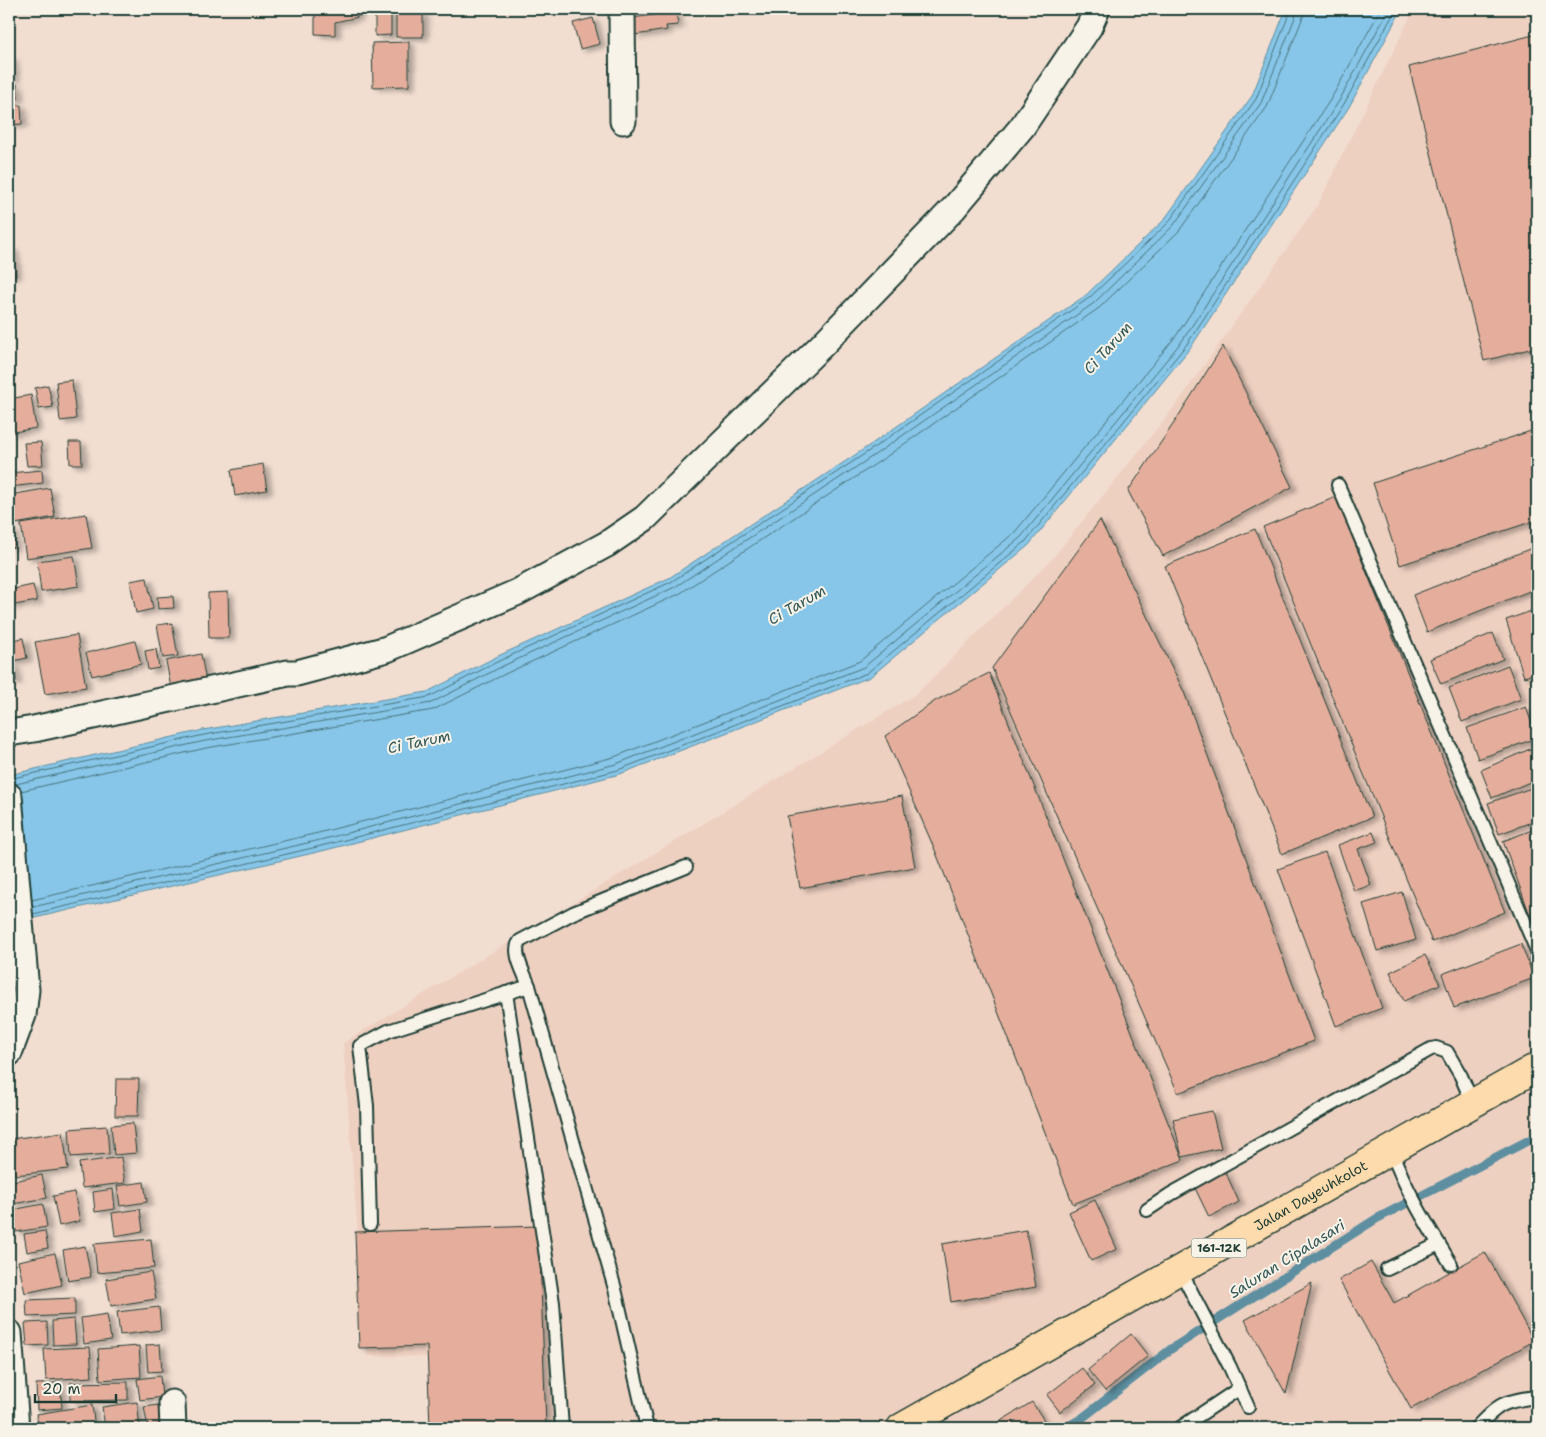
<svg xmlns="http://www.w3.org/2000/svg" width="1546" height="1437" viewBox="0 0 1546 1437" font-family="'Shantell Sans',sans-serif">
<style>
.built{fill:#eed0c1}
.water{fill:#87c6e8;stroke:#5d8fa0}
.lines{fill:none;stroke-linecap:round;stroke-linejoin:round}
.shore{stroke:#49747c;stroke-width:1}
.stream{stroke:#5d8fa0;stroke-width:9}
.building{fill:#e5ae9c;stroke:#1f3d34;filter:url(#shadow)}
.lane-casing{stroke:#1f3d34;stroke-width:16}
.street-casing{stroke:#1f3d34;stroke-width:29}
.primary-casing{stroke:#1f3d34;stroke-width:31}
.lane{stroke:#f7f3e8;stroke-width:12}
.street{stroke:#f7f3e8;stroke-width:25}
.primary{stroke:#fedbac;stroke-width:28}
.labels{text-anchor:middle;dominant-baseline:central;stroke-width:4;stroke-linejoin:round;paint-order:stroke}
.shield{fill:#f7f3e8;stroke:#60746a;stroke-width:1}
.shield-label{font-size:12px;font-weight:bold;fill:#1f3d34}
.street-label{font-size:14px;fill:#1f3d34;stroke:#f7f3e8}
.water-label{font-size:15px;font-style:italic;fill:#345858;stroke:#f7f3e8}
</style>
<defs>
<filter id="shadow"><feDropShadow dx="5.5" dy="3" stdDeviation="2.5" flood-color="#0004"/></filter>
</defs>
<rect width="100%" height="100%" fill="#f2ded1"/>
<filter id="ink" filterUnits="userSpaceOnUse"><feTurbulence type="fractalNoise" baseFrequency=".02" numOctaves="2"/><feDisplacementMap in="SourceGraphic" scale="10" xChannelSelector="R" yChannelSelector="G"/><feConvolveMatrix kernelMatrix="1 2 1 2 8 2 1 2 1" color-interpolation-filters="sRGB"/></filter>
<g filter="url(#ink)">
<polygon class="built" points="1414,9 1537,9 1537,1428 432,1428 431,1357 367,1356 343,1043 916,694 1051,560 1175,406 1317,206"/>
<polygon class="water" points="1286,9 1402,9 1349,107 1191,347 1029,545 870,677 620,774 322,851 9,924 9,775 203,730 427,692 498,656 669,578 870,445 1086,295 1164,220 1252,96"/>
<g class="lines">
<g class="shore">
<polyline points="9,779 204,735 429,697 501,660 671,582 872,449 1089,298 1168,223 1256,99 1291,9"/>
<polyline points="16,784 205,741 431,703 503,666 675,587 876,454 1094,303 1173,226 1261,103 1296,15 1297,9"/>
<polyline points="21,791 206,748 433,710 507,673 679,594 880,461 1099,308 1179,231 1267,107 1303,17 1305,9"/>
<polyline points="32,900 318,833 614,757 860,661 1015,532 1176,336 1332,97 1381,9"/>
<polyline points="33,907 320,840 616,764 864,667 1021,537 1182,341 1339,101 1389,9"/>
<polyline points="33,914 321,846 618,770 867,673 1025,542 1187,344 1344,104 1396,9"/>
</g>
<polyline class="stream" points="1065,1428 1081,1419 1171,1349 1376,1219 1537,1136"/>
</g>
<g class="building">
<polygon points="315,9 357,9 358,17 335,22 335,35 315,34"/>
<polygon points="396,12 423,13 423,37 396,37"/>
<polygon points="676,12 678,25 666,26 667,30 635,35 632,18"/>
<polygon points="375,13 391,13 391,35 375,36"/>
<polygon points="593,18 600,44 580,49 573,23"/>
<polygon points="1537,34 1537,347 1484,361 1409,67"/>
<polygon points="409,42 409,86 373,87 372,43"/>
<polygon points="9,57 12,57 15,79 9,79"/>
<polygon points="17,84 18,99 9,100 9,85"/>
<polygon points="9,105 21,105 22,124 9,125"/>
<polygon points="9,248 13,248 16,276 9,276"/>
<polygon points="1223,346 1292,487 1163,556 1128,491 1174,423"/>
<polygon points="72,380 76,419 60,421 56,382"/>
<polygon points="48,385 53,407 39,409 35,388"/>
<polygon points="31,395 36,428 9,433 9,399"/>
<polygon points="1537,429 1537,520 1400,565 1373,483"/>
<polygon points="41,442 43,465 27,466 24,443"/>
<polygon points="69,442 81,442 82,464 70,464"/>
<polygon points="263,464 267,490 235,496 231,470"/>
<polygon points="42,470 43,483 10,487 9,473"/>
<polygon points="50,488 55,517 15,524 10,495"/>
<polygon points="1336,497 1505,912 1432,942 1263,527"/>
<polygon points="86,514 92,548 26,558 21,524"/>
<polygon points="1100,520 1184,692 1314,1041 1178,1093 992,668"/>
<polygon points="9,529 13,529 15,547 9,548"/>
<polygon points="1255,529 1372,817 1282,854 1165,566"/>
<polygon points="1537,546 1537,588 1427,632 1413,595"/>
<polygon points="74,556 79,586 41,592 37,561"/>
<polygon points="147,578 153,609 136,613 130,581"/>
<polygon points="33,585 37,601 9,606 9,590"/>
<polygon points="228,592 229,638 209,638 208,593"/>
<polygon points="173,596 174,608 158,609 157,597"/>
<polygon points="1537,609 1537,673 1524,677 1506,620"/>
<polygon points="172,623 178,656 163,658 157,625"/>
<polygon points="1493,633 1503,659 1441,684 1430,659"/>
<polygon points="77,635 86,687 45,694 35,642"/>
<polygon points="23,638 27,658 9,662 9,641"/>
<polygon points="135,641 141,664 92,676 86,653"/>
<polygon points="156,649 159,668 148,670 145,651"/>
<polygon points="201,654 206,682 171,688 166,661"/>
<polygon points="14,664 16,681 9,682 9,665"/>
<polygon points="1508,665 1521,699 1462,722 1449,688"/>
<polygon points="989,673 1183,1160 1073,1204 935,850 885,736 935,701"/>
<polygon points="1537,679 1537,703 1531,681"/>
<polygon points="1526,707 1537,738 1478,759 1467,728"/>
<polygon points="1537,746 1537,779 1492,798 1481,770"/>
<polygon points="1537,786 1537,820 1499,834 1488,803"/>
<polygon points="902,796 915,867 800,888 787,816"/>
<polygon points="1535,829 1537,834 1537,912 1530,915 1503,841"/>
<polygon points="1373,832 1377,842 1358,849 1371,885 1354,891 1338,845"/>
<polygon points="1325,852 1382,1008 1336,1026 1278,869"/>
<polygon points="1402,892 1416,940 1377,951 1363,904"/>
<polygon points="1521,944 1534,978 1454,1008 1442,974"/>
<polygon points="1425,955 1440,984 1404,1001 1390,972"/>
<polygon points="116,1079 139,1079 138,1116 115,1116"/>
<polygon points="1212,1111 1221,1148 1182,1157 1173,1119"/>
<polygon points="133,1123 136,1153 114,1155 111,1125"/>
<polygon points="107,1126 109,1154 71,1157 69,1129"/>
<polygon points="63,1132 68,1169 15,1175 10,1139"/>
<polygon points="121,1157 125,1183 82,1188 79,1163"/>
<polygon points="1225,1171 1239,1202 1209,1217 1194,1186"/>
<polygon points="42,1175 47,1198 12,1204 9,1182"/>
<polygon points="144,1182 147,1202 120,1206 117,1186"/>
<polygon points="113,1189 115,1209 95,1212 93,1192"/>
<polygon points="74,1192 80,1221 59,1226 53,1196"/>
<polygon points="1095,1200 1117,1249 1091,1261 1069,1212"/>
<polygon points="43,1204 47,1227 16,1232 12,1210"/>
<polygon points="140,1209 143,1231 115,1236 112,1213"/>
<polygon points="539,1226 546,1428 430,1428 427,1346 359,1348 355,1232"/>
<polygon points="1026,1230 1036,1287 951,1302 942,1244"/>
<polygon points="45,1231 48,1248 27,1252 24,1234"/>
<polygon points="151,1239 154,1268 97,1273 94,1244"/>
<polygon points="85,1246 91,1277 68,1281 63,1250"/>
<polygon points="1485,1252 1534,1341 1411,1409 1339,1280 1371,1262 1394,1303"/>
<polygon points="55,1253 62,1285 25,1293 18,1261"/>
<polygon points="151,1272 156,1299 111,1306 106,1279"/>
<polygon points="1312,1283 1286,1394 1245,1320"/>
<polygon points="75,1298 75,1315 27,1317 26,1300"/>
<polygon points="159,1307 161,1330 120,1335 117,1312"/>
<polygon points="107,1314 111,1340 84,1344 81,1318"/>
<polygon points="74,1319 76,1344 53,1345 52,1321"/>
<polygon points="47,1322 48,1345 27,1346 25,1323"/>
<polygon points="1131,1334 1148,1356 1105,1391 1088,1370"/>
<polygon points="160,1344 162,1371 148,1372 146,1345"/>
<polygon points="139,1346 141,1377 100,1380 98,1349"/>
<polygon points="90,1347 92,1377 46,1380 44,1349"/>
<polygon points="1082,1368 1095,1385 1060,1412 1047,1395"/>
<polygon points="160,1376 162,1397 140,1400 137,1379"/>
<polygon points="128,1382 128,1400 70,1401 70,1383"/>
<polygon points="60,1383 62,1408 37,1410 36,1384"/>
<polygon points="137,1402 140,1428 105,1428 102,1407"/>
<polygon points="1032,1402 1049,1428 989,1428"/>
<polygon points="165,1404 169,1428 148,1428 144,1407"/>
<polygon points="92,1405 95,1428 39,1428 36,1414"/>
</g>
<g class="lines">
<g class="lane-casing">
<g id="lane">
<polyline points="1338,485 1537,951"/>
<path d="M529 986C525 974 511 952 520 941L573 913 686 867"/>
<polyline points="506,993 553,1303 562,1428"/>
<path d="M1391 1150C1406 1191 1429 1228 1451 1264"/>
<polyline points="1147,1210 1171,1194 1431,1049 1436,1048 1447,1052 1461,1076 1473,1104"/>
<polyline points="370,1224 367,1106 360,1046 388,1031 529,986 615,1289 647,1428"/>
<polyline points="1387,1269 1439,1244"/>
<polyline points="1180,1270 1230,1367 1248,1407"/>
<polyline points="1180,1428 1240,1388"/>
<path d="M1476 1428C1499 1403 1504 1401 1537 1397"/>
</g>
</g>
<g class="street-casing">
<g id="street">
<polyline points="622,9 623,121"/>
<polyline points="9,733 34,729 288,673 297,673 387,649 518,592 607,544 645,518 821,346 954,208 1022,127 1089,27 1097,9"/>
<polyline points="9,796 26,990 23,1015 9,1053"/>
<polyline points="9,1333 16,1428"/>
<polyline points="172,1403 173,1428"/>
</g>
</g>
<g class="primary-casing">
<g id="primary">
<path id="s1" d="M901 1428 1537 1067"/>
</g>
</g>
<use href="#lane" class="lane"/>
<use href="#street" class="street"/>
<use href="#primary" class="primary"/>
</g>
</g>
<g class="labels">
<rect class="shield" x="1191.5" y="1238.5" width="55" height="19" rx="4"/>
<g class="shield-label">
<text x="1219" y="1248">161-12K</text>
</g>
<g class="street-label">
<text stroke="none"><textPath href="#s1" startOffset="471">Jalan Dayeuhkolot</textPath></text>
</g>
<g class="water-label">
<text transform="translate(1108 348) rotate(-48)">Ci Tarum</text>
<text transform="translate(797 605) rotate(-30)">Ci Tarum</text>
<text transform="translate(419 742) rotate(-12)">Ci Tarum</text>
<text transform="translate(1287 1259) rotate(-32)">Saluran Cipalasari</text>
</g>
</g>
<rect width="1546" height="1437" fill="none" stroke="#f7f3e8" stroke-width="30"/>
<rect x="15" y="15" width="1516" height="1407" fill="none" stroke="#1f3d34" stroke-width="2" filter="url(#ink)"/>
<path d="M35 1394v8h81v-8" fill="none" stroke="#1f3d34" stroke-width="2.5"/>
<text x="42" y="1394" font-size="15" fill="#1f3d34" stroke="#f7f3e8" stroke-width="4" paint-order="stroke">20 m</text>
</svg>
